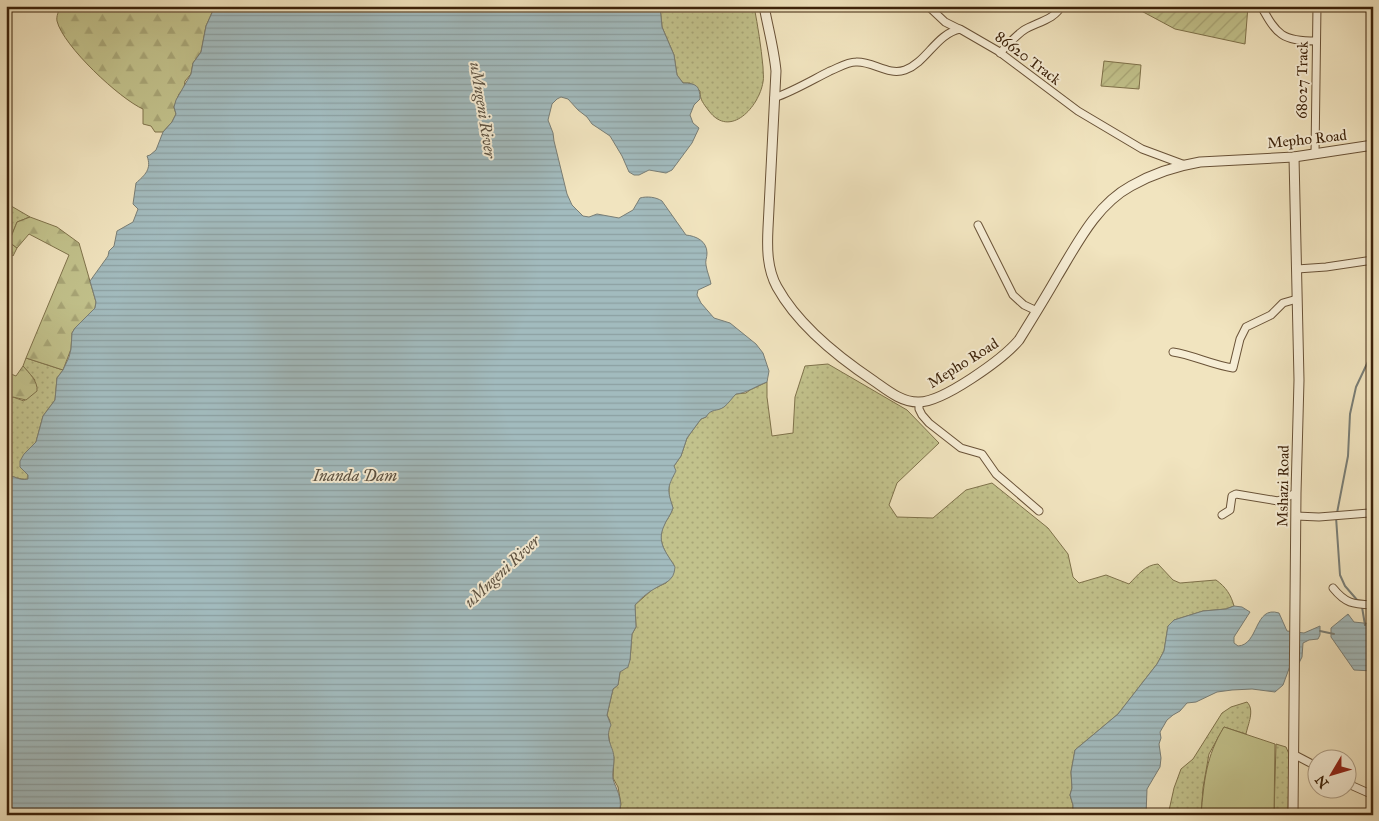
<svg xmlns="http://www.w3.org/2000/svg" width="1379" height="821" viewBox="0 0 1379 821" font-family="'IM FELL Great Primer',serif">
<style>
.grass{fill:url(#grass-dots);stroke:#7f724b}
.forest{fill:url(#forest-firs);stroke:#7f724b}
.park{fill:#c2c28c;stroke:#7f724b}
.garden{fill:url(#garden-furrows);stroke:#7f724b}
.water{fill:url(#water-rules);stroke:#797e76}
.lines{fill:none;stroke-linecap:round;stroke-linejoin:round}
.stream{stroke:#797e76;stroke-width:2}
.minor-casing{stroke:#695237;stroke-width:9}
.tertiary-casing{stroke:#695237;stroke-width:11}
.minor{stroke:#f6edd5;stroke-width:7}
.tertiary{stroke:#f6edd5;stroke-width:9}
.labels{text-anchor:middle;dominant-baseline:central;stroke-width:4;stroke-linejoin:round;paint-order:stroke}
.street-label{font-size:15px;fill:#3c220a;stroke:#f6edd5}
.water-label{font-size:16px;font-style:italic;fill:#5b5040;stroke:#f6edd5}
</style>
<defs>
<pattern id="grass-dots" width="8" height="8" patternUnits="userSpaceOnUse" patternTransform="scale(1.25)"><rect width="8" height="8" fill="#c2c28c"/><path d="M2 2h.1M6 6h.1" fill="none" stroke="#a8a677" stroke-width="1.8" stroke-linecap="round"/></pattern>
<pattern id="forest-firs" width="22" height="20" patternUnits="userSpaceOnUse" patternTransform="scale(1.25)"><rect width="22" height="20" fill="#c2c28c"/><path d="M5 1l3.5 6h-7zM16 11l3.5 6h-7z" fill="#a8a677"/></pattern>
<pattern id="garden-furrows" width="10" height="10" patternUnits="userSpaceOnUse" patternTransform="scale(1.25)"><rect width="10" height="10" fill="#c2c28c"/><path d="M-1 1l2-2M0 10L10 0M9 11l2-2" fill="none" stroke="#a8a677"/></pattern>
<pattern id="water-rules" width="6" height="5" patternUnits="userSpaceOnUse" patternTransform="scale(1.25)"><rect width="6" height="5" fill="#a2bbbe"/><path d="M0 2.5h6" fill="none" stroke="#8ca0a2"/></pattern>
</defs>
<rect width="100%" height="100%" fill="#f1e4bf"/>
<filter id="stains"><feTurbulence type="fractalNoise" baseFrequency=".004" numOctaves="4"/><feColorMatrix values="0 0 0 0 .2 0 0 0 0 .09 0 0 0 0 .02 0 0 0 .5 -.17"/></filter>
<radialGradient id="worn" r=".72"><stop offset=".6" stop-color="#630" stop-opacity="0"/><stop offset="1" stop-color="#630" stop-opacity=".3"/></radialGradient>
<g class="grass">
<path d="M660 6H754C758 27 761 46 763 67 763 72 764 78 763 82 759 107 730 139 709 111 703 103 700 100 700 91L690 83H683L677 75 674 55 662 27Z"/>
<polygon points="6,203 30,217 17,222 9,242 17,248 13,256 6,250"/>
<path d="M26 358 63 370 57 378 55 400 43 416 36 442 20 467 28 475V479C19 480 14 476 6 475V443L10 440V426L6 421V407L9 398 13 397 24 401 35 380 23 366Z"/>
<path d="M828 364 907 410 939 443 897 483 889 505 897 517 933 518 966 490 992 483 1048 528 1068 554 1073 577 1079 583 1106 575 1129 584C1138 575 1145 565 1158 564L1173 580 1180 583 1216 580C1226 587 1231 595 1234 606L1226 609 1203 611 1174 620 1168 626 1164 651 1157 664 1118 714 1075 750 1071 772 1072 788 1070 795 1073 805V815H630L620 809 621 804 618 787 613 778 614 757 611 751 608 732 610 721 607 715 613 689 618 685 620 672 630 660 632 634 636 627 635 605 653 589 666 583 671 578 674 565C664 551 656 539 665 523 668 518 671 514 673 508L669 496V480L673 477 674 466 681 456 687 438 701 419 706 417 708 413 714 409 722 408 736 394 746 393 750 390 767 382V397L772 436 793 433 795 397 805 366Z"/>
<path d="M1247 702C1255 710 1248 724 1246 734L1224 727 1209 754 1203 788 1201 815H1168L1174 788 1181 769 1193 759 1222 713 1231 707Z"/>
<polygon points="1276,744 1286,747 1289,754 1288,815 1274,815"/>
</g>
<g class="forest">
<path d="M60 6H215L206 26 201 52 193 63 191 74 185 81 184 88 179 94 174 107 176 114 172 122 163 132H155L151 126 143 124V109C120 99 63 46 57 21 56 16 59 11 60 6Z"/>
<polygon points="30,217 57,227 79,243 96,302 95,308 75,328 72,333 71,349 63,370 26,358 69,255 29,234 17,248 9,242 17,222"/>
<path d="M23 366C29 373 38 381 37 391L26 400 13 397 9 398 6 407V372L16 376Z"/>
</g>
<path class="park" d="M1224 727 1275 744 1274 815H1201C1204 781 1206 756 1224 727Z"/>
<g class="garden">
<polygon points="1132,6 1248,6 1245,44 1175,29"/>
<polygon points="1104,61 1141,65 1139,89 1101,86"/>
</g>
<g class="water">
<path d="M215 6H660L662 27 674 55 677 75 683 83C696 83 700 86 700 99L694 105 690 115 693 123 699 128 692 143 672 170 666 173 649 170 639 175H634L629 172 622 156 610 136 592 124 587 117 578 110 568 99 561 97 557 99 552 104 548 120 553 133 554 141 567 194 572 205 583 216 589 217 597 214 619 218 633 210 640 198C647 196 656 197 662 201L686 235C696 236 707 241 707 253 707 258 705 261 706 265 707 272 710 278 711 284L698 290 697 295 701 303 714 318 730 323 756 344 763 353 769 371 767 382C756 386 747 393 736 394 732 398 728 404 724 407 717 412 711 408 706 417L701 419 687 438 681 456 674 466 676 471C667 488 667 489 673 508 671 515 666 520 664 526 656 543 667 553 675 567 674 582 665 582 654 589 647 593 640 599 635 605L636 627 632 634 630 660 628 667 620 672 618 685 613 689 607 715 611 725C604 740 614 746 614 759 614 766 612 772 613 779 616 789 622 797 620 809L627 811 630 815H6V543L12 538 10 536 9 529 6 528V475C15 476 19 481 28 479V475L20 467V461L24 454 36 442 43 416 55 400 57 378 63 370 69 357 71 349 72 333 75 328 95 308 96 302 90 281 108 256 109 251 114 246 117 231 133 222 138 209 133 204 136 183C145 175 152 169 147 156L150 155 156 150 163 132 172 122 176 114 174 107 176 100 191 74 193 63 201 52 206 26Z"/>
<path d="M1234 606 1242 607 1250 612 1234 637V643L1238 646C1259 645 1254 605 1279 613L1287 631 1304 633 1320 626V635L1318 639 1309 640 1303 643 1302 657 1299 663 1290 666 1283 685 1275 692 1252 689 1232 690 1217 692 1196 702 1187 703 1180 711 1173 715 1167 720 1160 732 1161 738 1159 744 1161 758 1160 767 1147 789 1146 815H1073V805L1070 795 1072 788 1071 772 1075 750 1118 714 1157 664 1164 651 1168 626 1174 620 1203 611 1226 609Z"/>
<polygon points="1348,614 1354,622 1373,624 1373,671 1354,670 1331,637 1331,628"/>
</g>
<g class="lines">
<g class="stream">
<polyline points="1337,513 1348,456 1350,414 1356,387 1373,351"/>
<polyline points="1336,517 1340,575 1345,586 1358,601"/>
<polyline points="1362,607 1365,625"/>
<polyline points="1320,631 1334,634"/>
</g>
<g class="minor-casing">
<g id="minor">
<polyline points="928,6 945,22 959,29"/>
<path d="M1261 6C1277 35 1282 41 1316 41"/>
<path d="M1000 53C1008 45 1015 36 1024 30 1035 23 1056 19 1061 6"/>
<path d="M774 98C794 91 812 80 830 71 838 68 847 62 856 62 873 61 888 76 905 70 927 62 936 34 960 29L998 51 1078 111 1142 149 1185 165"/>
<polyline points="1315,154 1317,6"/>
<polyline points="978,225 1013,295 1024,305 1037,311"/>
<polyline points="1297,269 1326,267 1373,260"/>
<path d="M1173 352C1193 355 1212 365 1233 368L1240 339 1246 327 1271 315 1283 303 1297 299"/>
<polyline points="919,403 919,409 922,415 929,423 961,448 982,454 996,474 1039,511"/>
<polyline points="1222,515 1230,510 1232,496 1236,494 1278,501 1296,493"/>
<polyline points="1296,516 1319,517 1369,513"/>
<path d="M1333 588C1346 604 1353 604 1373 605"/>
<polyline points="1295,755 1316,766"/>
<polyline points="1346,783 1373,795"/>
</g>
</g>
<g class="tertiary-casing">
<g id="tertiary">
<path d="M764 6C768 28 774 49 776 71L768 228C767 248 767 269 777 287 798 325 838 357 874 381 887 390 901 402 918 402 942 403 1003 359 1019 340 1032 319 1045 298 1057 277 1077 244 1096 205 1131 186 1152 174 1176 166 1200 162L1294 157 1373 145"/>
<polyline points="1293,815 1296,493 1299,380 1294,157"/>
</g>
</g>
<use href="#minor" class="minor"/>
<use href="#tertiary" class="tertiary"/>
</g>
<g class="labels">
<g class="street-label">
<text transform="translate(1028 58) rotate(37)">86620 Track</text>
<text transform="translate(1302 80) rotate(-89)">68027 Track</text>
<text transform="translate(1307 139) rotate(-6)">Mepho Road</text>
<text transform="translate(963 363) rotate(-32)">Mepho Road</text>
<text transform="translate(1283 486) rotate(-89)">Mshazi Road</text>
</g>
<g class="water-label">
<text transform="translate(483 110) rotate(81)">uMngeni River</text>
<text x="355" y="475">Inanda Dam</text>
<text transform="translate(502 571) rotate(-43)">uMngeni River</text>
</g>
</g>
<rect width="1379" height="821" fill="none" stroke="#f1e4bf" stroke-width="25"/>
<rect x="8" y="8" width="1364" height="806" fill="none" stroke="#3c220a" stroke-width="2.5"/>
<rect x="12" y="12" width="1354" height="796" fill="none" stroke="#3c220a"/>
<g transform="translate(1332 774) rotate(232)"><circle r="24" fill="#f6edd5" stroke="#ac9c84"/>
<path d="M0-4L9 19L0 12L-9 19Z" fill="#8f2418"/>
<text y="-8" font-size="14" font-weight="bold" text-anchor="middle" fill="#3c220a">N</text>
</g>
<rect width="100%" height="100%" filter="url(#stains)"/>
<rect width="100%" height="100%" fill="url(#worn)"/>
</svg>
